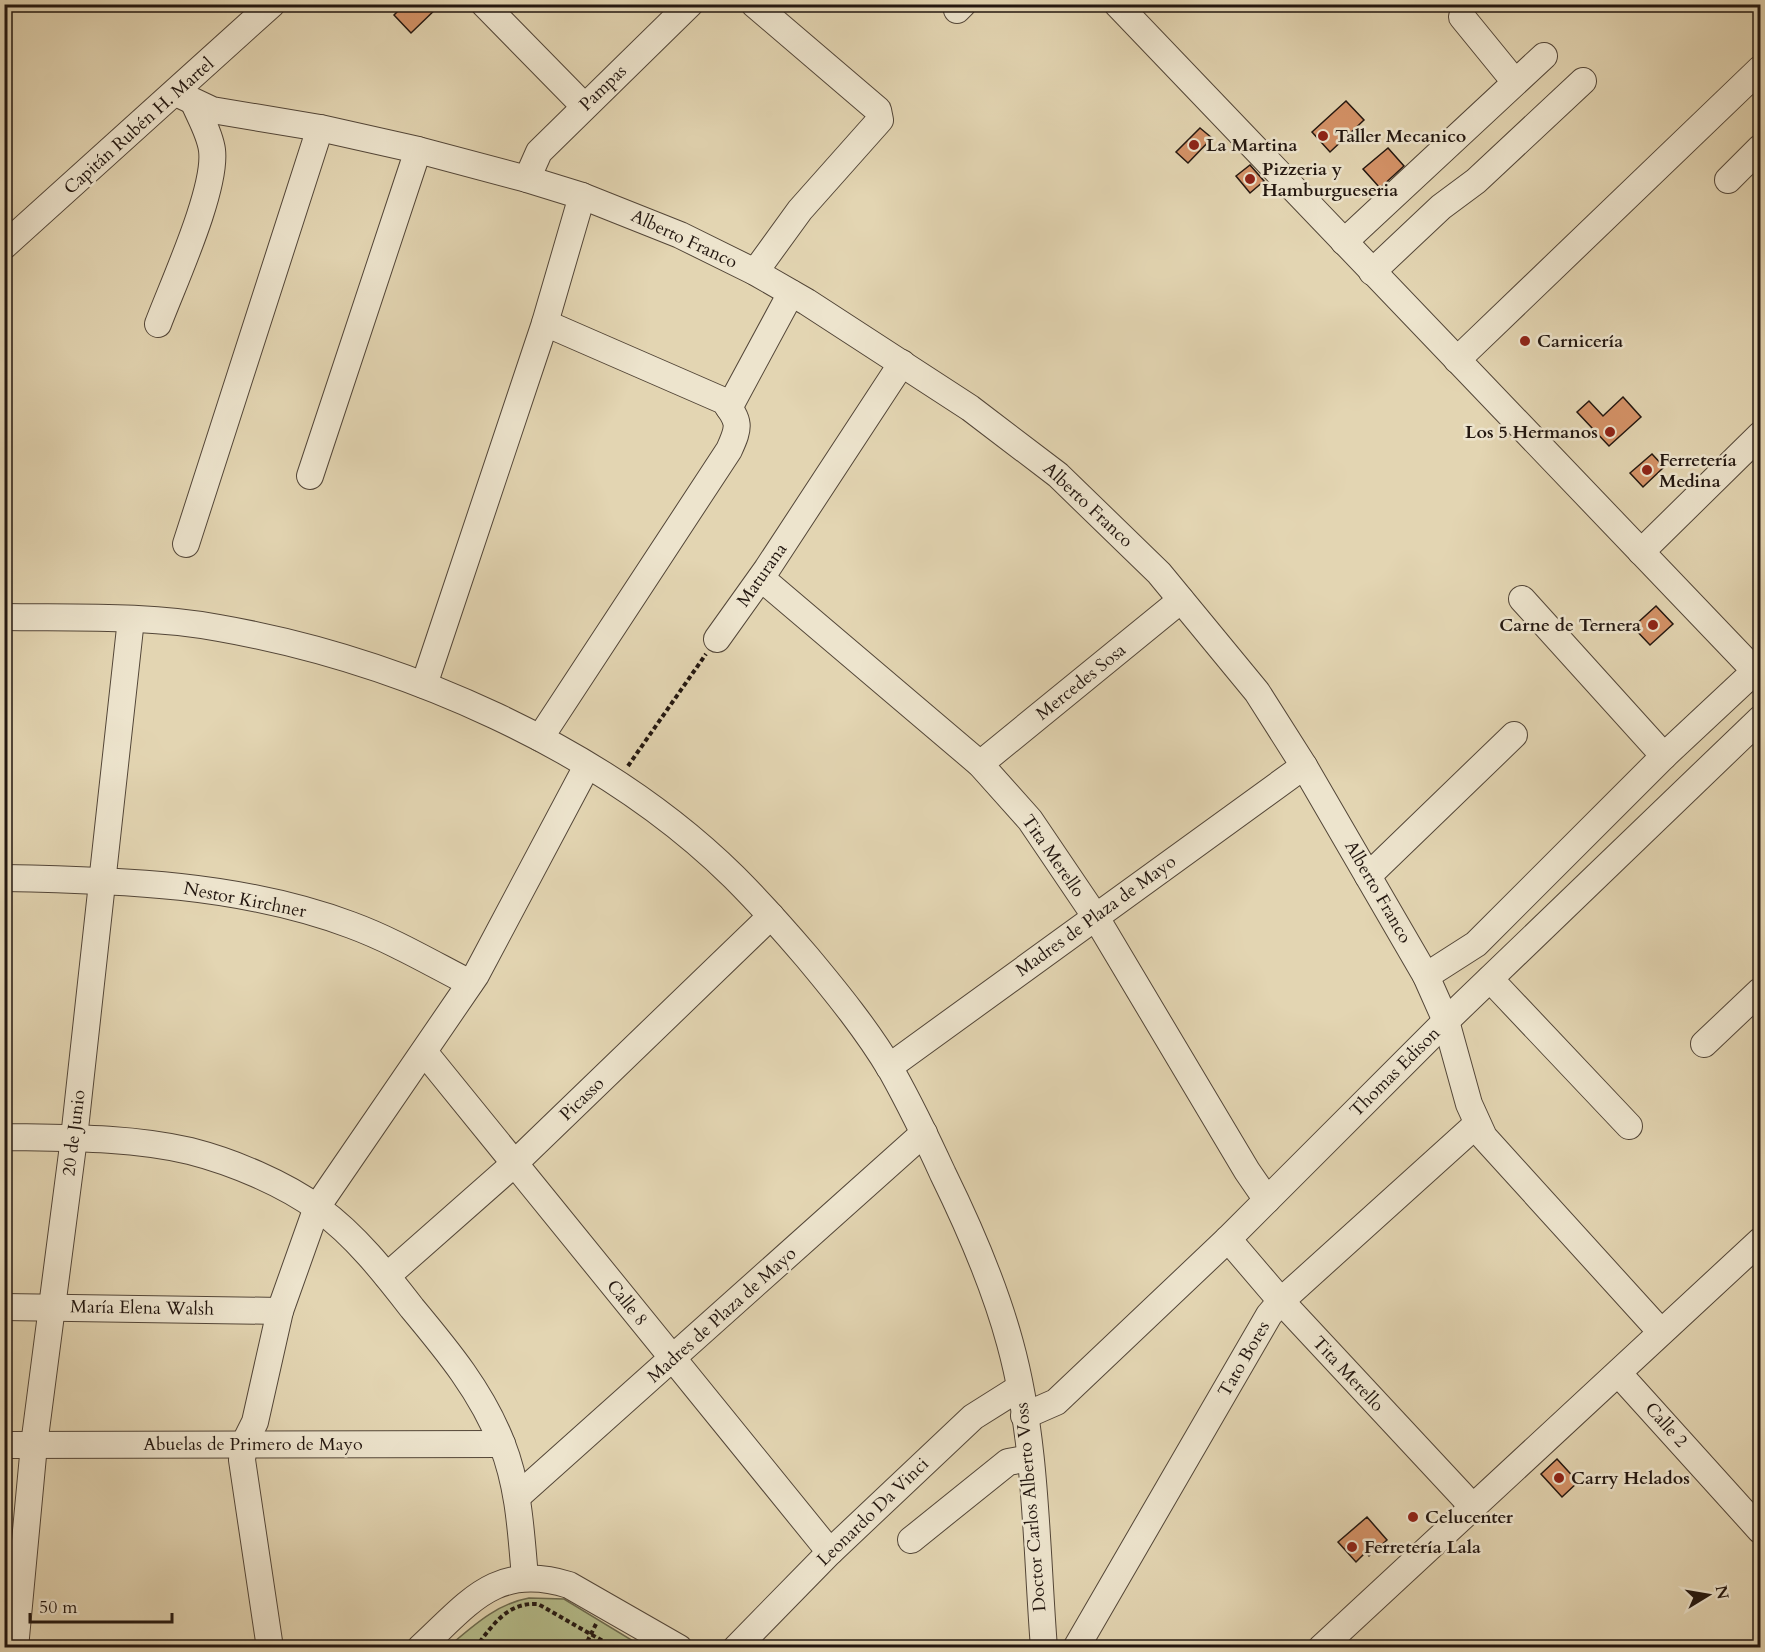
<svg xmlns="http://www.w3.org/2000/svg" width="1765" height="1652" viewBox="0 0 1765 1652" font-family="Cardo,serif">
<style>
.green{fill:#b5bd8b;stroke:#6c6a4e;stroke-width:1.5}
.building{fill:#d59368;stroke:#231710;stroke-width:1.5}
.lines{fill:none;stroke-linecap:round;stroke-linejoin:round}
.minor-casing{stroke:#534638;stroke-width:28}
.path{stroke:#231710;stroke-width:4;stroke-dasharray:4.5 3;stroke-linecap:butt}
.minor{stroke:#ede4cd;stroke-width:26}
.poi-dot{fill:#8f2418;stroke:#ede4cd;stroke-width:2}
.labels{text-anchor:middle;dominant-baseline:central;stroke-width:5;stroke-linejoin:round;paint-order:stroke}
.street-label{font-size:18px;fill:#231710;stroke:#ede4cd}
.poi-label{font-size:18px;font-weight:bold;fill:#231710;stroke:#ede4cd;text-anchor:start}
</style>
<rect width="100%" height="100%" fill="#e3d5b2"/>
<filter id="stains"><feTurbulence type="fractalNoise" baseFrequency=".00333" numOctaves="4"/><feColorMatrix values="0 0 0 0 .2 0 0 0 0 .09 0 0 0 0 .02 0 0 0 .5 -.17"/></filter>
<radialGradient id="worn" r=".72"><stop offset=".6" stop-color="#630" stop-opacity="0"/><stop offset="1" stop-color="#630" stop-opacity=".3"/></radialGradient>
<path class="green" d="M529 1598 564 1599 643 1647H448C473 1626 496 1604 529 1598Z"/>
<g class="building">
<polygon points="405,4 441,4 411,33 394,15"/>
<polygon points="1346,101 1364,120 1330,152 1312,132"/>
<polygon points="1200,128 1212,138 1188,163 1176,152"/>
<polygon points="1388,148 1404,166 1380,188 1363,169"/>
<polygon points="1250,165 1264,181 1250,193 1236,176"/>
<polygon points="1623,397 1641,417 1609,446 1577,412 1589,401 1603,416"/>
<polygon points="1652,454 1664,467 1643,487 1630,473"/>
<polygon points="1656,606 1673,624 1650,645 1633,627"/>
<polygon points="1557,1459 1578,1482 1562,1497 1541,1474"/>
<polygon points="1367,1517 1387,1540 1369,1556 1366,1552 1356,1562 1338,1542"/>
</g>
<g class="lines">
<g class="minor-casing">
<g id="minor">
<polyline points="484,4 584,106"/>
<polyline points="754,4 878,110 880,120 800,210 755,272"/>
<polyline points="1117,4 1760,676"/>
<polyline points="957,10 963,4"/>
<polyline points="1462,17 1515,82"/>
<polyline points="176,93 212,110 320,128 418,150 527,179 582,196 680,235 755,272 807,302 970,408 1058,475 1159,573 1257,692 1304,766 1426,976 1446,1021 1469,1104 1484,1137 1661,1332"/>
<polyline points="527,179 539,152 690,4"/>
<polyline points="1728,180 1760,148"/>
<polyline points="1344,242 1544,56"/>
<polyline points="4,246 272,4"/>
<polyline points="1372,272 1441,207 1476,181 1583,81"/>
<path d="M158 324C173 284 217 189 212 150 210 134 200 117 194 103"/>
<polyline points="1457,360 1760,69"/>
<polyline points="729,408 791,293"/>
<polyline points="310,476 418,150"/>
<polyline points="186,544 320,128"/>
<polyline points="1641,552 1760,435"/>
<polyline points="761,578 980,764 1030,820 1095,916 1247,1171 1267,1200"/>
<polyline points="1522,599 1664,756"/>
<path d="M4 617C76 618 149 615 219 628 401 660 602 747 734 877 760 903 784 930 807 957 837 993 867 1030 891 1070 910 1104 927 1139 943 1174 970 1229 994 1284 1010 1343 1037 1441 1036 1547 1044 1648"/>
<polyline points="717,639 767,569 902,363"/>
<polyline points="424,685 545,323 582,196"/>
<path d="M540 738 729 450C740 426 740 422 724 401L545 323"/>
<polyline points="980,764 1181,600"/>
<polyline points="1368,876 1514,735"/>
<path d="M4 878C121 880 241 884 351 925 392 940 431 963 470 983"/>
<polyline points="1426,976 1476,944 1664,756 1755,671"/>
<polyline points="1490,979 1629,1126"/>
<polyline points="1704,1044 1760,991"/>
<polyline points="425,1053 830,1552"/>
<polyline points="889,1067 1304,766"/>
<path d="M4 1137C66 1138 130 1137 190 1151 233 1162 283 1183 319 1209 355 1235 385 1273 412 1308 447 1350 482 1392 502 1444 519 1487 521 1532 525 1578"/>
<polyline points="1228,1239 1281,1301 1472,1506"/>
<polyline points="387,1276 514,1164 771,916"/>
<polyline points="4,1307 280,1311"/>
<polyline points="1619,1374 1760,1530"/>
<polyline points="1024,1416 1056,1402 1228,1239 1446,1021 1760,719"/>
<polyline points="4,1445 502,1444"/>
<polyline points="518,1496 924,1133"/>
<polyline points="911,1540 1008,1462 1030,1458"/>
<polyline points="15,1648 34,1445 74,1138 131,619"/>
<polyline points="270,1648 242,1460 244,1444 255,1422 280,1311 317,1207 476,975 587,766"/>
<path d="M420 1648C469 1603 496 1562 569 1585L679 1648"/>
<polyline points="736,1648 830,1552 973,1417 1019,1388"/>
<polyline points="1076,1648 1269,1315 1281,1301 1477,1124"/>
<polyline points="1321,1648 1760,1241"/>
</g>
</g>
<g class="path">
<polyline points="628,766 706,654"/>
<path d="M475 1648C493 1625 507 1602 538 1604L615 1648"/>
<polyline points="584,1648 596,1624"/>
</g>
<use href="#minor" class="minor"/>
</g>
<g class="poi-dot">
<circle cx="1323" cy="136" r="6"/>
<circle cx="1194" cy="145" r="6"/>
<circle cx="1250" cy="179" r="6"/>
<circle cx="1525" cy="341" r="6"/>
<circle cx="1610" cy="432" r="6"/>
<circle cx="1647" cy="470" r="6"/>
<circle cx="1653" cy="625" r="6"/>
<circle cx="1559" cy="1478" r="6"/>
<circle cx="1413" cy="1517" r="6"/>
<circle cx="1352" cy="1547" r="6"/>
</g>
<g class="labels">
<g class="street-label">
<text transform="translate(603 88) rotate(-44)">Pampas</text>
<text transform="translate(139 126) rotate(-42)">Capitán Rubén H. Martel</text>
<text transform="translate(684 239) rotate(25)">Alberto Franco</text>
<text transform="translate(1088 505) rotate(43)">Alberto Franco</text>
<text transform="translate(762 575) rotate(-55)">Maturana</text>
<text transform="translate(1081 682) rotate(-39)">Mercedes Sosa</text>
<text transform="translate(1053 856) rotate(55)">Tita Merello</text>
<text transform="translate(1378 892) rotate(60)">Alberto Franco</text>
<text transform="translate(245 900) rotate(11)">Nestor Kirchner</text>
<text transform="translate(1096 916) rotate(-36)">Madres de Plaza de Mayo</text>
<text transform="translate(1395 1072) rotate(-45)">Thomas Edison</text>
<text transform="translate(582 1099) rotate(-44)">Picasso</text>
<text transform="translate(74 1133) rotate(-83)">20 de Junio</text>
<text transform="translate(627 1303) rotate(51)">Calle 8</text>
<text transform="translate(142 1308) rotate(1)">María Elena Walsh</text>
<text transform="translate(722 1315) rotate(-42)">Madres de Plaza de Mayo</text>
<text transform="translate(1244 1359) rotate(-60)">Tato Bores</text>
<text transform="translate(1348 1374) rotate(47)">Tita Merello</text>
<text transform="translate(1666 1425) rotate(48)">Calle 2</text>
<text x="253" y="1444">Abuelas de Primero de Mayo</text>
<text transform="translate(1031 1507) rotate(-95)">Doctor Carlos Alberto Voss</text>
<text transform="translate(873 1512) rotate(-44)">Leonardo Da Vinci</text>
</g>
<g class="poi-label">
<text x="1335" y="136">Taller Mecanico</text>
<text x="1206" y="145">La Martina</text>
<text x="1262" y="169">Pizzeria y<tspan x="1262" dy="21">Hamburgueseria</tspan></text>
<text x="1537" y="341">Carnicería</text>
<text x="1598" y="432" text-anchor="end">Los 5 Hermanos</text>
<text x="1659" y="460">Ferretería<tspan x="1659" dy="21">Medina</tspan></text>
<text x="1641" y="625" text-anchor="end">Carne de Ternera</text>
<text x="1571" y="1478">Carry Helados</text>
<text x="1425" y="1517">Celucenter</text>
<text x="1364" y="1547">Ferretería Lala</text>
</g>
</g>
<rect width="1765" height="1652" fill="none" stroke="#e3d5b2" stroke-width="24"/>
<rect x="6" y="6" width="1753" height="1640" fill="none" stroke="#231710" stroke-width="3"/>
<rect x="12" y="12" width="1741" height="1628" fill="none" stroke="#231710" stroke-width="1.5"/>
<g transform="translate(1708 1595) rotate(79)" stroke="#ede4cd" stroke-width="4.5" paint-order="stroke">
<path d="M0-4.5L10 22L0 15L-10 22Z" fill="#231710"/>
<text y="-9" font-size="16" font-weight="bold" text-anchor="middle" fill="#231710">N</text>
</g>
<path d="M30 1613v9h142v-9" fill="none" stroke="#231710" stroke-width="3"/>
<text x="39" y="1613" font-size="18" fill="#231710" stroke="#ede4cd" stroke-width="4.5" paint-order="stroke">50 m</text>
<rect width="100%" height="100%" filter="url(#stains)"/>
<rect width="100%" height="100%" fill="url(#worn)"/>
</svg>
